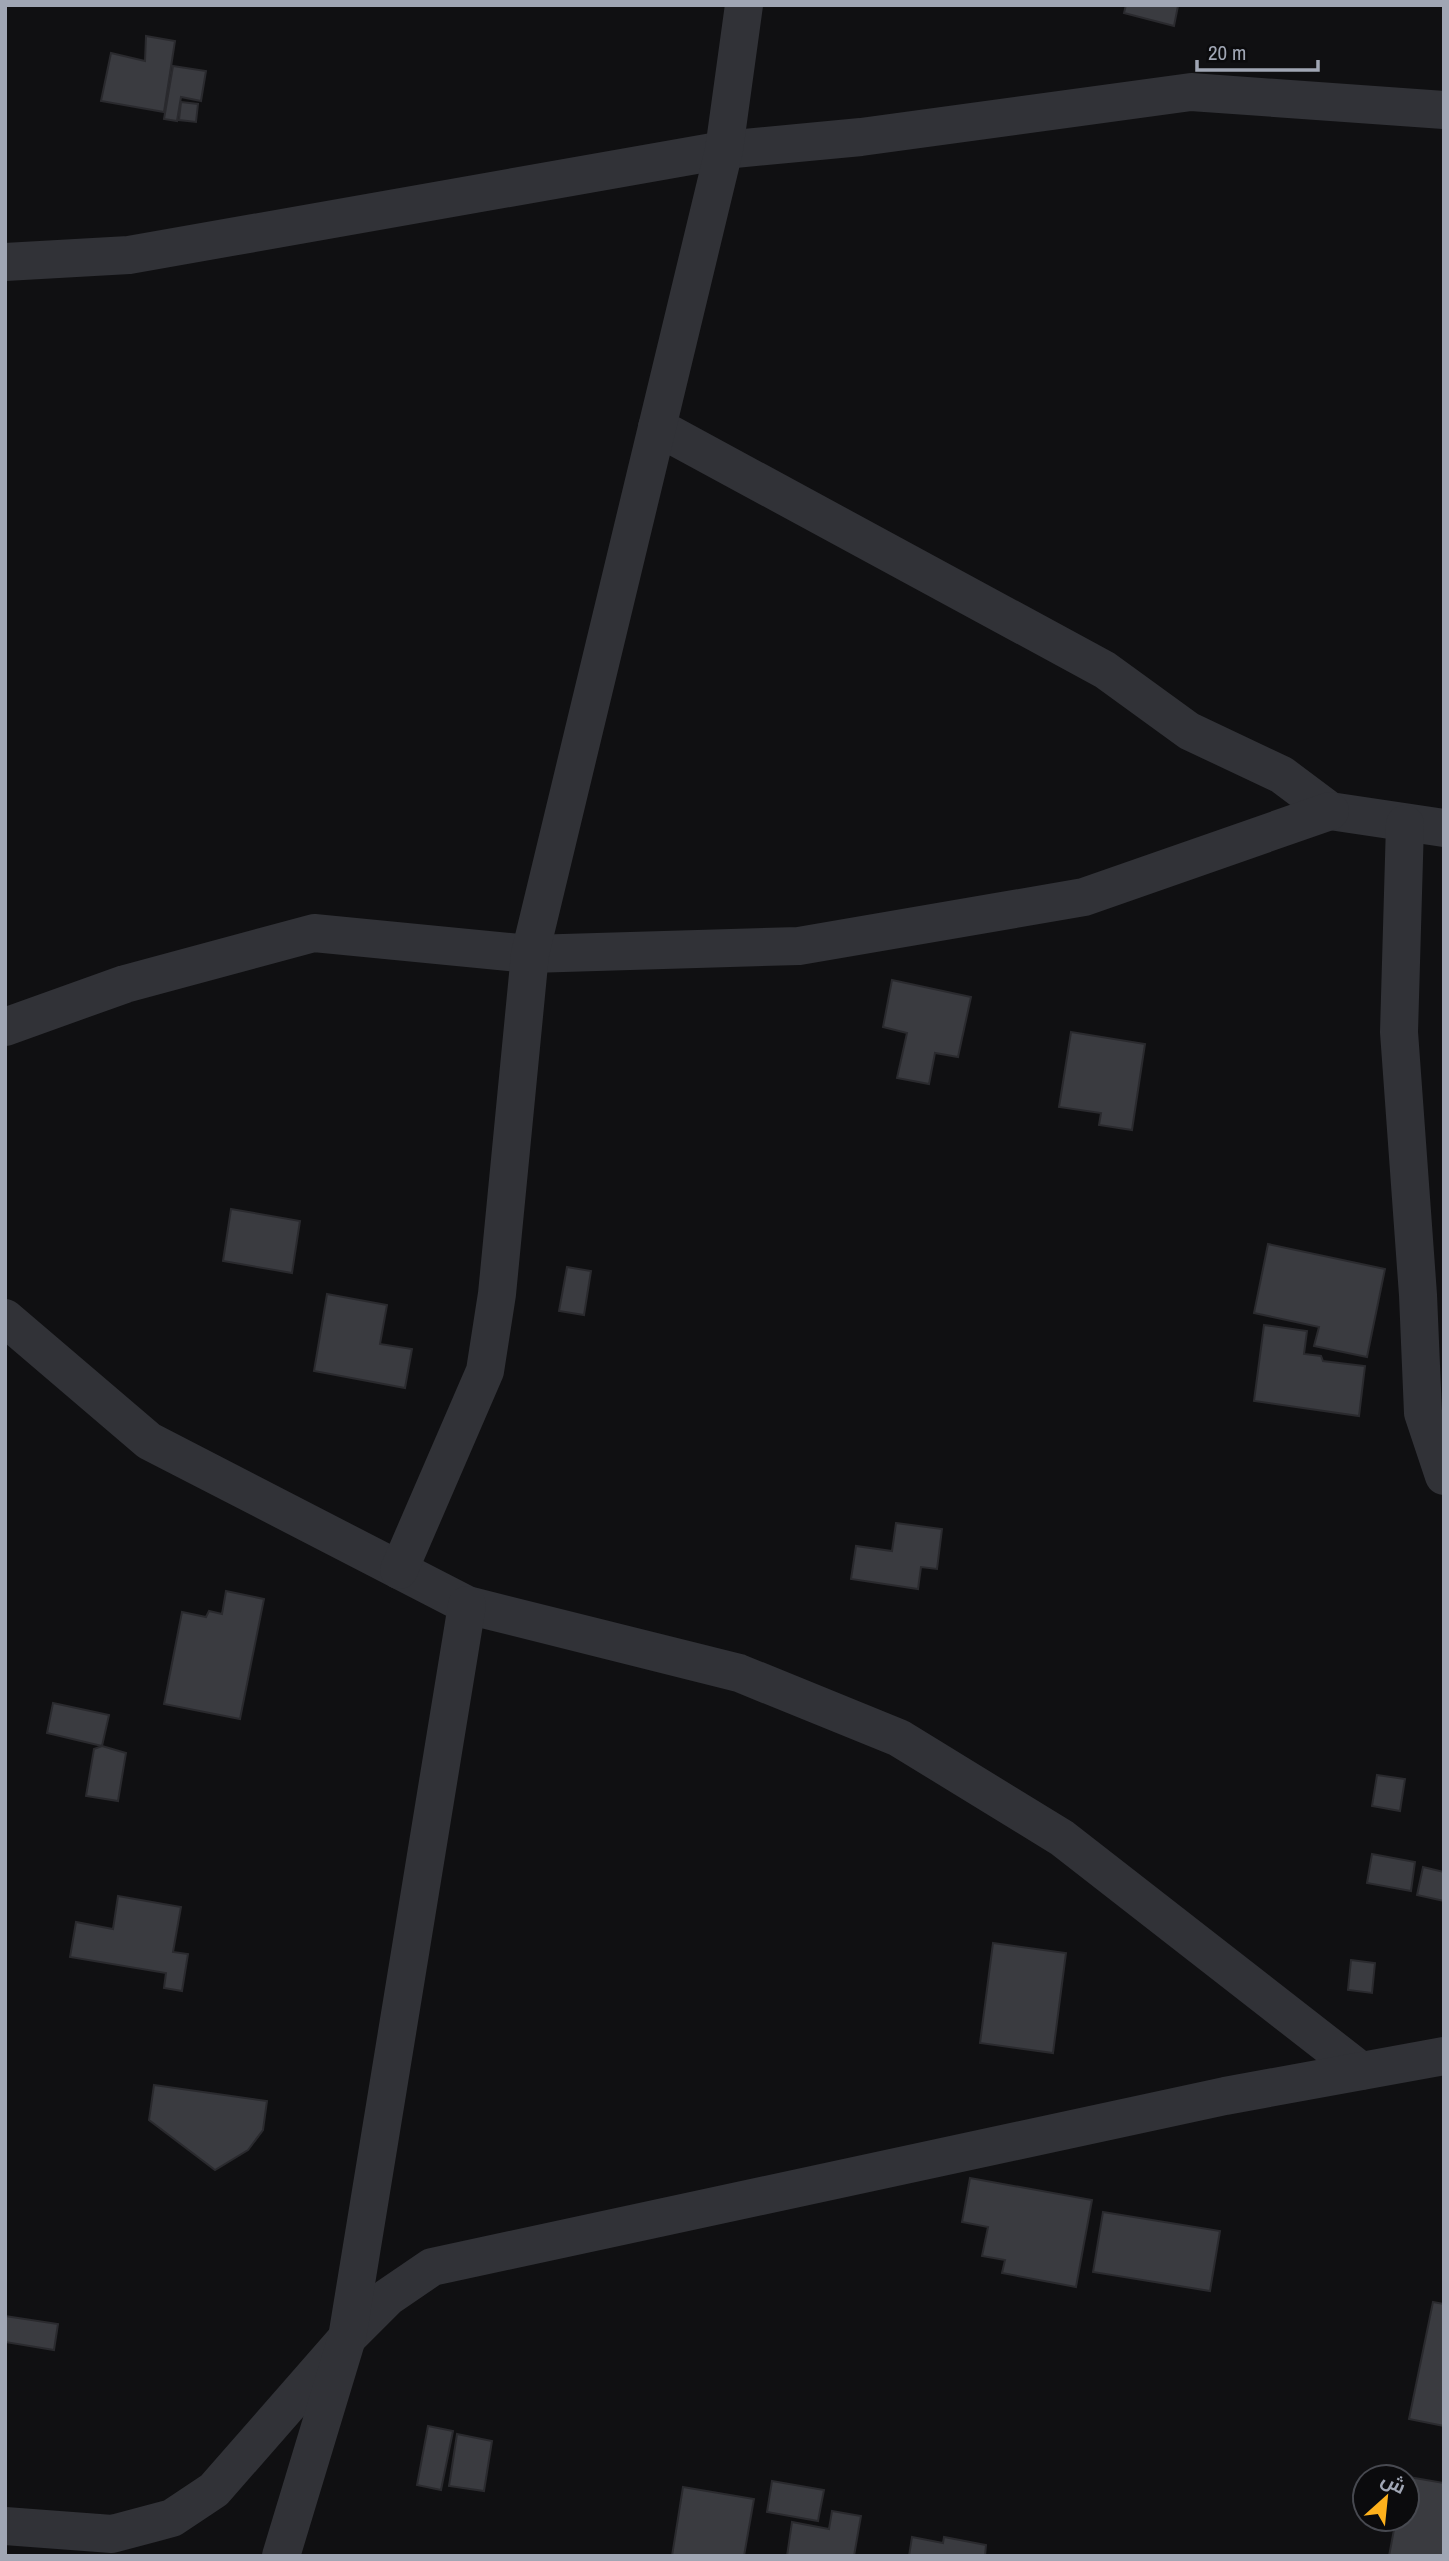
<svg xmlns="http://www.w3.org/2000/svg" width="1449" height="2561" viewBox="0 0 1449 2561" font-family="'Archivo Narrow',Cairo,sans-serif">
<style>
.building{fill:#3a3b40;stroke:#2a2a2e;stroke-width:2}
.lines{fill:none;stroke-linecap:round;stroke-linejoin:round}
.minor{stroke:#313237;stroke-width:38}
</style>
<rect width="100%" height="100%" fill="#101012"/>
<g class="building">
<polygon points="1126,5 1175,5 1178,6 1174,26 1124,13"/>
<polygon points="146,36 175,41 164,112 101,101 111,53 145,61"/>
<polygon points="173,66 206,71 201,101 181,97 177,121 164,119"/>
<polygon points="181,102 198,104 196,122 179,120"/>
<polygon points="892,980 971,997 958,1057 935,1053 929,1084 897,1078 907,1033 883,1027"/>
<polygon points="1071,1032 1145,1044 1132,1130 1099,1125 1101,1113 1059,1107"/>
<polygon points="231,1209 300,1221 292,1273 223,1261"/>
<polygon points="1268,1244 1385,1269 1367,1357 1314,1346 1319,1327 1254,1313"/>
<polygon points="567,1267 591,1271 584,1315 559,1311"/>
<polygon points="327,1294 387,1305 380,1344 412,1349 405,1388 314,1371"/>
<polygon points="1264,1325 1307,1331 1304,1354 1321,1356 1323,1361 1365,1366 1359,1416 1254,1401"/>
<polygon points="896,1523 942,1529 937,1569 921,1567 918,1589 851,1579 856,1546 892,1551"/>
<polygon points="226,1591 264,1599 240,1719 164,1704 182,1612 206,1617 209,1611 222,1614"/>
<polygon points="53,1703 109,1715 102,1746 47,1733"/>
<polygon points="102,1746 126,1753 118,1801 86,1796 94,1749"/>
<polygon points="1377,1775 1405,1779 1400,1811 1372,1806"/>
<polygon points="1372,1854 1415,1862 1411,1891 1367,1883"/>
<polygon points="1423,1867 1444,1872 1444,1901 1417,1895"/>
<polygon points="118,1896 181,1907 173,1952 188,1954 182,1991 164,1988 166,1973 70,1957 76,1922 113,1929"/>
<polygon points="993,1943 1066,1953 1053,2053 980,2043"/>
<polygon points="1351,1960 1375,1963 1372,1993 1348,1990"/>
<polygon points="154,2085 267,2101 263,2130 248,2150 215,2170 149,2120"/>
<polygon points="970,2178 1092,2200 1076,2287 1002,2273 1005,2260 982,2256 988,2227 962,2222"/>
<polygon points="1103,2212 1220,2231 1210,2291 1093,2272"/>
<polygon points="1433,2302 1444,2304 1444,2426 1409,2419"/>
<polygon points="5,2316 58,2324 54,2350 5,2342"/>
<polygon points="428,2426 453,2431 441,2490 417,2485"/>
<polygon points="457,2434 492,2441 484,2491 449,2486"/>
<polygon points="1403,2476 1444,2483 1444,2556 1389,2556 1396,2519 1407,2519 1407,2477"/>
<polygon points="772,2481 824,2490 818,2521 767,2512"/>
<polygon points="683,2487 754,2499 744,2556 672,2556"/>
<polygon points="832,2511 861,2516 854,2556 787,2556 792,2522 829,2529"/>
<polygon points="912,2537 943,2543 944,2537 986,2545 985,2556 909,2556"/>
</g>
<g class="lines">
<g class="minor">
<polyline points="5,262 129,255 724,150 861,137 1191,92 1444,110"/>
<polyline points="657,427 1105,670 1189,731 1282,775 1330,811 1444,828"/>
<polyline points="1405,824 1399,1032 1418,1295 1423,1413 1444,1476"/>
<polyline points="5,1027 125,984 314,933 530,954 799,946 1084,897 1330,811"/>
<polyline points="5,1318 149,1441 467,1605 739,1673 899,1738 1062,1838 1361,2071"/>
<polyline points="399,1570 485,1371 497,1294 530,954 724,150 744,5"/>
<polyline points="5,2526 112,2534 172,2518 214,2490 347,2338 388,2297 432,2267 1225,2096 1444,2056"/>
<polyline points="281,2556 347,2338 467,1605"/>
</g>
</g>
<rect width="1449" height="2561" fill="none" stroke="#a0a6b4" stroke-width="14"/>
<g transform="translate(1386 2498) rotate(27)"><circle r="33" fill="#0b0b0d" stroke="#474950" stroke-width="2"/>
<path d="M0-5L12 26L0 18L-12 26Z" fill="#feb11c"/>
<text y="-10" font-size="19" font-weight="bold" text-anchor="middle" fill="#a0a6b4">ش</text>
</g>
<path d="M1197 60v10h121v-10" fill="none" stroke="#a0a6b4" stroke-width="3.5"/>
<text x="1208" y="60" font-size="21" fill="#a0a6b4" stroke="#0b0b0d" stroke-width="5" paint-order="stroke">20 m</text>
</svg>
